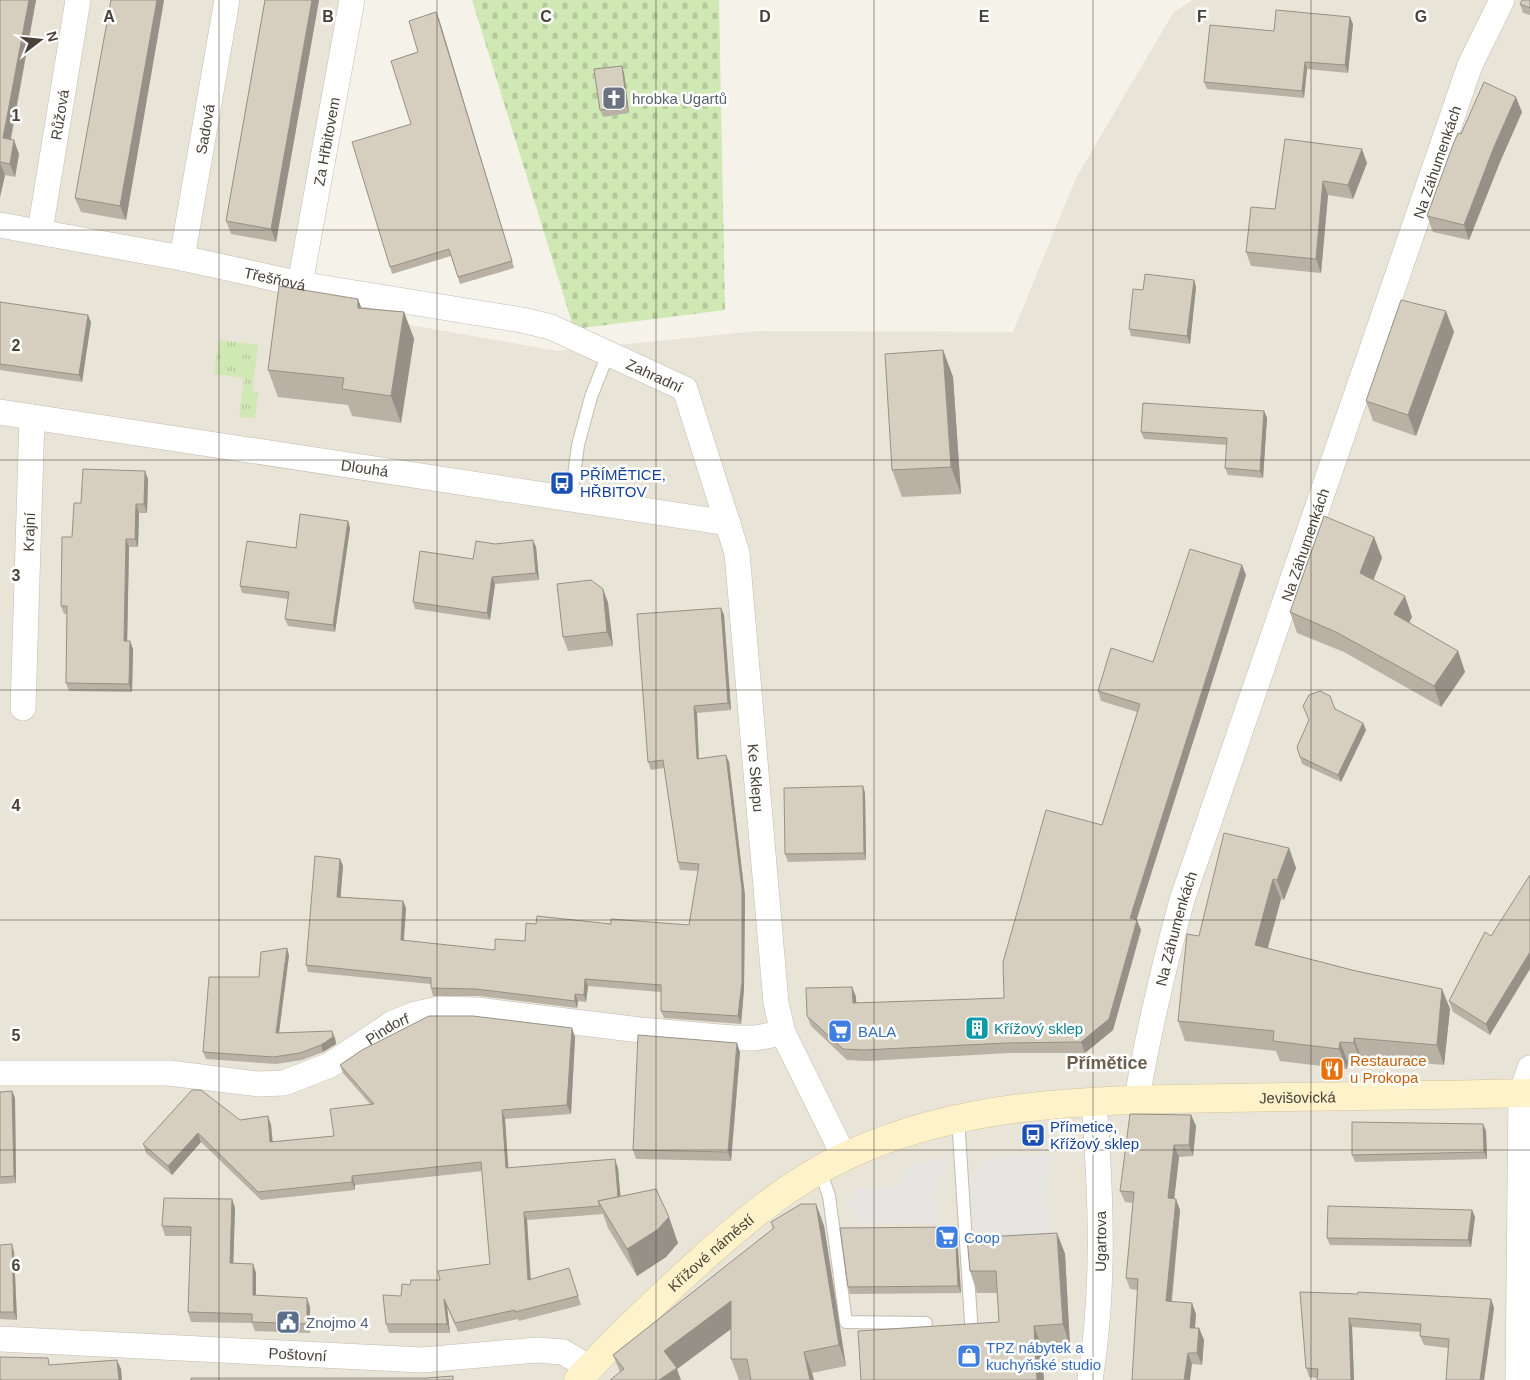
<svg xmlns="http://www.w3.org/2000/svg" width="1530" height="1380" viewBox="0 0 1530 1380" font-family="Arial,sans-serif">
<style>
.residential{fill:#e9e4d8}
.grass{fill:url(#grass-tufts)}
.cemetery{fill:url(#cemetery-stones)}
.parking{fill:#e6e4e1}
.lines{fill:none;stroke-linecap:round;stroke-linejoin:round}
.lane-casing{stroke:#c3bcaf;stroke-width:14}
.street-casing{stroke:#c3bcaf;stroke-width:26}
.secondary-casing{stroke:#d4c69a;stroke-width:29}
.lane{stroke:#fff;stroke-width:12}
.street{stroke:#fff;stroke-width:25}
.secondary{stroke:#fef2cb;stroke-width:28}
.wall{fill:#b8b1a4}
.shaded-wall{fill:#969086}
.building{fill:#d6cebf;stroke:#969086}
.grid{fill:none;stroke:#494238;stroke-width:1;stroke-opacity:0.55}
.labels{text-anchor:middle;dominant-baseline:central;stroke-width:5;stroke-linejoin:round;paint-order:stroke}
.worship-label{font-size:15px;fill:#5b616d;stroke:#fff;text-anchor:start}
.street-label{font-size:15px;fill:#494238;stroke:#fff}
.transit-label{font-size:15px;fill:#164399;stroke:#fff;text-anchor:start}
.culture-label{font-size:15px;fill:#0d838f;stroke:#fff;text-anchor:start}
.shop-label{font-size:15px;fill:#366cbe;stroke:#fff;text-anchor:start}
.food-label{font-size:15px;fill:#c56008;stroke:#fff;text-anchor:start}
.service-label{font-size:15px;fill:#4e5e75;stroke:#fff;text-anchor:start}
.quarter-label{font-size:18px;font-weight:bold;fill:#6b604f;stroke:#fff}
.grid-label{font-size:16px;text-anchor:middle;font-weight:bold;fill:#494238;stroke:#fff;stroke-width:5;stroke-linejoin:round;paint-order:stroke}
</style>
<defs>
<pattern id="grass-tufts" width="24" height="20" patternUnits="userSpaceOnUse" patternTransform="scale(1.25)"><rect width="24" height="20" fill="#d0e8b4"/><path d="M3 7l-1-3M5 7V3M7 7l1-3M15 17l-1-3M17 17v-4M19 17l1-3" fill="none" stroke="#b4c89c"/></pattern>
<pattern id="cemetery-stones" width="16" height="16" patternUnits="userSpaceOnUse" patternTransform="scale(1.25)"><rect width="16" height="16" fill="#d0e8b4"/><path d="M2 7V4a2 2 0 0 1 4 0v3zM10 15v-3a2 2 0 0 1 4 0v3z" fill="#b4c89c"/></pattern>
</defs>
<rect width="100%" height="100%" fill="#f5f2ea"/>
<polygon class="residential" points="0,0 340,0 296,305 558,351 757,331 1013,332 1076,178 1173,13 1192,0 1530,0 1530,1380 0,1380"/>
<polygon class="grass" points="219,340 258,345 252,391 258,392 255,418 239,417 244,378 214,374"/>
<polygon class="cemetery" points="472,0 719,0 725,310 574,329"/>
<g class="parking">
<polygon points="1034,1153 1047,1153 1055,1158 1046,1180 1053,1253 998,1240 991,1233 975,1234 971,1181 982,1159"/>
<polygon points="947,1156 950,1159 934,1199 943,1214 935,1223 859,1223 848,1204 859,1188 899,1187 908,1165"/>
</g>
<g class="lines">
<g class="lane-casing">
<g id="lane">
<polyline points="571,498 578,445 591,397 608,354"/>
<polyline points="958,1118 972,1336"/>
<polyline points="820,1170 829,1196 846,1322 926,1323"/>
</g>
</g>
<g class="street-casing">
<g id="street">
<path id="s1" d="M0 225 182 258 300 284 522 320 551 327 685 389 737 553 776 1003 783 1033 844 1156"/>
<path id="s2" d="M40 231 78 0"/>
<path id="s3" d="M182 258 227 0"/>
<path id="s4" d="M300 284 352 0"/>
<path id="s5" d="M0 412 728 523"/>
<path id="s6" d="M23 708 32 417"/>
<path id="s7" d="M0 1073H169L258 1084 284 1083 330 1065 393 1023 416 1014 439 1009 477 1010 640 1030 732 1038H755L783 1033"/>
<path id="s8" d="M1137 1099C1148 1032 1164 966 1182 900L1470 65 1502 0"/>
<path id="s9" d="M0 1339 422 1360 537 1350 563 1352 590 1368"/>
<path id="s10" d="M1090 1380C1105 1288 1101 1195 1094 1102"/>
<polyline points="1518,1380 1521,1093 1530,1068"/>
</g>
</g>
<g class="secondary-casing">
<g id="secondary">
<path id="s11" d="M578 1380C617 1338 659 1298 702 1259 746 1220 792 1181 846 1156 965 1100 1097 1100 1226 1098 1327 1096 1429 1096 1530 1093"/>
</g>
</g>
<use href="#lane" class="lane"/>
<use href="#street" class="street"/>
<use href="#secondary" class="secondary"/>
</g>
<g class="wall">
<polygon points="0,0 36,0 11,140 19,154 15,177 5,175 0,197"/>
<polygon points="111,0 164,0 126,220 81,212 75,198"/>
<polygon points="265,0 319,0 276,242 231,234 226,221"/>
<polygon points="1530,0 1530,15 1523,13 1520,4"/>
<polygon points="439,19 514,268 460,284 451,256 392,274 390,267 411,124 418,52"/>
<polygon points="1353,24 1348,73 1307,69 1304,98 1207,89 1204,82 1274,31"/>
<polygon points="624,73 629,113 603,117 600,110"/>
<polygon points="1522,112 1500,162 1469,240 1433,232 1427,216 1461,134"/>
<polygon points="1285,139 1367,163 1353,199 1328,195 1321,273 1251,266 1246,252 1275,209"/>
<polygon points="1194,280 1196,287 1190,344 1131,336 1129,329 1143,290"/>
<polygon points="358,299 361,308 404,312 414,339 401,423 352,416 348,405 278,397 268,370"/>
<polygon points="0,302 91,322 82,382 0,370"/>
<polygon points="1454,332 1416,436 1373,421 1366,401"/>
<polygon points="943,350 953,377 961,494 902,497 892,470"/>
<polygon points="1264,411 1267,418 1263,478 1228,475 1225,468 1227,445 1144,439 1141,432"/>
<polygon points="148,479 147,513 139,513 138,547 129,547 127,641 130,641 133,649 132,692 69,691 66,683 67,614 64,614 61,606 72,537 81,503"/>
<polygon points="348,521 350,528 335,632 288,626 285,619 288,599 242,593 240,586 296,548"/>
<polygon points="1374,537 1382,558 1373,580 1412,617 1409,623 1458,651 1465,672 1441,707 1344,652 1297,633 1290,612"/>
<polygon points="495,544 536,547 539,580 495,584 490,620 415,609 413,602 473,559"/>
<polygon points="1246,575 1136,920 1141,930 1113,1030 1085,1053 1009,1053 867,1061 847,1060 811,1026 807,1016 852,987 856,997 856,1003 1004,998 1102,825 1137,712 1101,701 1098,691 1153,662"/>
<polygon points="603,589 608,603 613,646 568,651 563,637"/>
<polygon points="721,608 724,615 731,710 697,713 699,759 729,762 745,896 744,989 741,1024 664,1018 661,1011 661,992 588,986 586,1002 578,1001 577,1008 479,996 433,996 431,988 431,984 308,972 306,965 340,859 343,866 340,897 403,901 406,908 404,941 495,950 525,941 536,924 611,924 689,925 698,871 680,870 678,862 664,768 651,770 648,762"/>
<polygon points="1335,709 1363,723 1366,730 1341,782 1302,764 1297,747"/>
<polygon points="863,786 865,793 866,860 788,862 785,854"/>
<polygon points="1289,848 1296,868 1284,900 1281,899 1267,948 1356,971 1442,989 1450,1009 1444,1065 1361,1058 1361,1064 1348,1062 1347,1069 1280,1061 1276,1051 1185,1041 1178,1021 1199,936"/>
<polygon points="1491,936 1490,1035 1453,1012 1449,1001"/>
<polygon points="289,955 279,1033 335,1038 336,1044 323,1052 302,1060 276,1064 206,1059 203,1052 259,977"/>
<polygon points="575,1037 571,1114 505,1119 508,1168 618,1168 620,1196 678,1243 666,1257 637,1276 608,1228 603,1214 527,1220 531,1279 569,1268 581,1305 519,1321 518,1319 458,1332 447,1307 450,1333 389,1333 386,1324 401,1296 410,1285 440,1280 490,1264 482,1171 355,1185 355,1190 261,1200 201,1142 172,1175 146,1153 143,1144 240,1120 268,1116 271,1125 273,1142 334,1136 370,1104 343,1073 340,1065"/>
<polygon points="740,1052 731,1161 636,1159 633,1150"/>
<polygon points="12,1091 15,1098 16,1183 0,1184 0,1092"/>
<polygon points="1191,1115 1196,1126 1193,1156 1179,1157 1174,1199 1180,1210 1172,1302 1196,1314 1195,1328 1199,1328 1204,1340 1202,1365 1192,1364 1138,1290 1130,1289 1126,1278 1133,1203 1125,1202 1120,1191"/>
<polygon points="1483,1124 1486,1131 1487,1159 1355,1162 1352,1155"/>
<polygon points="232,1199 235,1208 233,1263 253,1264 256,1273 256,1295 310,1307 310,1333 255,1331 252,1323 191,1322 188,1312 191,1236 165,1236 162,1226"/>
<polygon points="816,1204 824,1226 846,1366 812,1373 814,1380 739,1380 731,1359 731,1329 677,1369 620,1372 613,1355 773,1229 771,1222"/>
<polygon points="1472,1210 1475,1217 1471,1247 1330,1245 1327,1238"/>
<polygon points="955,1227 957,1234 961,1293 850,1294 848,1287"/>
<polygon points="1057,1233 1065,1254 1070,1346 1042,1347 999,1322 998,1293 977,1293 970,1271"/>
<polygon points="0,1245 14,1252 17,1320 0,1319"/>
<polygon points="1300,1292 1491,1299 1494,1308 1484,1380 1446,1380 1448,1348 1424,1345 1420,1336 1421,1332 1352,1327 1354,1380 1317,1380 1317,1378 1309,1377 1306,1368"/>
</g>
<g class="shaded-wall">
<polygon points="29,0 36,0 8,152 3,138"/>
<polygon points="157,0 164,0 126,220 120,206"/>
<polygon points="312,0 319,0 276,242 271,229"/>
<polygon points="436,12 439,19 514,268 512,261"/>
<polygon points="1350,17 1353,24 1348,73 1345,65"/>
<polygon points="1305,62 1307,69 1304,98 1302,91"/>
<polygon points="622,66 624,73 629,113 627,106"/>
<polygon points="1516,97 1522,112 1500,162 1469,240 1464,225 1494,147"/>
<polygon points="14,140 19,154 15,177 10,164"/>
<polygon points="1362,149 1367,163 1353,199 1348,185"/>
<polygon points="0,163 5,175 0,197"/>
<polygon points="1323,181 1328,195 1321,273 1316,259"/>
<polygon points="1194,280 1196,287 1190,344 1187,336"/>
<polygon points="358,299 368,326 358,308"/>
<polygon points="1446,311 1454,332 1416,436 1408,415"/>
<polygon points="404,312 414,339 401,423 391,396"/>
<polygon points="88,315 91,322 82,382 79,375"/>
<polygon points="943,350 953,377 961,494 951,467"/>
<polygon points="1264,411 1267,418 1263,478 1260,471"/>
<polygon points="145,471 148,479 147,513 144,504"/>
<polygon points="136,504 139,513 138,547 135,539"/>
<polygon points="348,521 350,528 335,632 333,625"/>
<polygon points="1374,537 1382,558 1368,594 1360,573"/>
<polygon points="126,539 129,547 127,649 124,641"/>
<polygon points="533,540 536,547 539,580 536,573"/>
<polygon points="1242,565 1246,575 1134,928 1130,918"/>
<polygon points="492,577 495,584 490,620 487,613"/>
<polygon points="603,589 608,603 613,646 607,632"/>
<polygon points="1405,596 1412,617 1402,635 1394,614"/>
<polygon points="721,608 724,615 731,710 728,703"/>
<polygon points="130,641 133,649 132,692 129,684"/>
<polygon points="1458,651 1465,672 1441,707 1434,686"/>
<polygon points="694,706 697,713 699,766 697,759"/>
<polygon points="1363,723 1366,730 1341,782 1338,775"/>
<polygon points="726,755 729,762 745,896 744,989 741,1024 738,1016"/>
<polygon points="863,786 865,793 866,860 864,853"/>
<polygon points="1289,848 1296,868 1284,900 1277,880"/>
<polygon points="340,859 343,866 340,904 337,897"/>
<polygon points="1273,879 1281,899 1263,966 1255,945"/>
<polygon points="403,901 406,908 403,948 401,940"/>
<polygon points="1137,920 1141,930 1113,1030 1085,1053 1081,1042"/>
<polygon points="287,948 289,955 278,1040 276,1033"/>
<polygon points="1530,952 1530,969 1490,1035 1486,1024"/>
<polygon points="585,979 588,986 586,1002 584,995"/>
<polygon points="852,987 856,997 857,1014 853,1003"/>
<polygon points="1442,989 1450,1009 1444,1065 1437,1045"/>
<polygon points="575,994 578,1001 577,1008 575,1001"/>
<polygon points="572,1028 575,1037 571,1114 567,1105"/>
<polygon points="332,1031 335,1038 336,1044 323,1052 321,1045"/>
<polygon points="1354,1038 1361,1058 1361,1064 1354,1043"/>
<polygon points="1340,1042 1348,1062 1347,1069 1339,1049"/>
<polygon points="737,1043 740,1052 731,1161 728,1152"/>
<polygon points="12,1091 15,1098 16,1183 14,1176"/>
<polygon points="502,1110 505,1119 509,1177 506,1168"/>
<polygon points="1191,1115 1196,1126 1193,1156 1189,1145"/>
<polygon points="268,1116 271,1125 273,1151 270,1142"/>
<polygon points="1483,1124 1486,1131 1487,1159 1484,1152"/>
<polygon points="198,1133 201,1142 172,1175 168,1166"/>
<polygon points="1174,1145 1179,1157 1173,1210 1168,1198"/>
<polygon points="615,1159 618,1168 622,1213 619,1204"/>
<polygon points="352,1176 355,1185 355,1190 352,1182"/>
<polygon points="232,1199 235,1208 233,1273 230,1263"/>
<polygon points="1176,1199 1180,1210 1170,1313 1166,1301"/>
<polygon points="816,1204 824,1226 846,1366 839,1345"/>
<polygon points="1472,1210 1475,1217 1471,1247 1468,1240"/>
<polygon points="524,1212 527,1220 531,1289 528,1280"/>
<polygon points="669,1217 678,1243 666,1257 637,1276 627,1249"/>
<polygon points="955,1227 957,1234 961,1293 958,1286"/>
<polygon points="1057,1233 1065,1254 1070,1346 1063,1324"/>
<polygon points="12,1244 14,1252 17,1320 14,1312"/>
<polygon points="253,1264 256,1273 256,1305 253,1295"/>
<polygon points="307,1298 310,1307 310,1333 307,1324"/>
<polygon points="444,1299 447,1307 450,1333 447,1324"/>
<polygon points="1491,1299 1494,1308 1484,1380 1480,1380"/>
<polygon points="731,1301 739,1323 677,1369 681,1380 659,1380 664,1351"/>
<polygon points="1192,1303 1196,1314 1194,1339 1190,1328"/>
<polygon points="1349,1318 1352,1327 1354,1380 1351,1380"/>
<polygon points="1034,1326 1042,1347 1044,1380 1037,1380"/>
<polygon points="1199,1328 1204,1340 1202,1365 1197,1353"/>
<polygon points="804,1352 812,1373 814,1380 810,1380"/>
<polygon points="1188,1353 1192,1364 1190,1380 1184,1380"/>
<polygon points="117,1360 121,1369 122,1380 119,1380"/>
</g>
<g class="building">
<polygon points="0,0 29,0 3,138 14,140 10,164 0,162"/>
<polygon points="111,0 157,0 120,206 75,198"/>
<polygon points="265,0 312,0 271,229 226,221"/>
<polygon points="1522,0 1530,0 1530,8 1520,4"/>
<polygon points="1276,10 1350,17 1345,65 1305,62 1302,91 1204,82 1210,25 1274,31"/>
<polygon points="436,12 512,261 458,277 449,249 390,267 352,142 411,124 391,61 418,52 409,21"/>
<polygon points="622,66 627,106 600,110 594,69"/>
<polygon points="1484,82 1516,97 1494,147 1464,225 1427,216 1452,147 1458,133 1461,134"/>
<polygon points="1285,139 1362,149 1348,185 1323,181 1316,259 1246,252 1251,207 1275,209"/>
<polygon points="1145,274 1194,280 1187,336 1129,329 1133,289 1143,290"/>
<polygon points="279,286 358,299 358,308 404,312 391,396 342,389 344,378 268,370"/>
<polygon points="1401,300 1446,311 1408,415 1366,401"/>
<polygon points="0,302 88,315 79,375 0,364"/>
<polygon points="943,350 951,467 892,470 885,354"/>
<polygon points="1143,403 1264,411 1260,471 1225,468 1227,438 1141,432"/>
<polygon points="83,469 145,471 144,504 136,504 135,539 126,539 124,641 130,641 129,684 66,683 67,606 61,606 62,537 72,537 74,503 81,503"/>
<polygon points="300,514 348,521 333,625 285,619 289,592 240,586 247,541 296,548"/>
<polygon points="1324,516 1374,537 1360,573 1405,596 1394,614 1458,651 1434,686 1336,632 1290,612"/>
<polygon points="533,540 536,573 492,577 487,613 413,602 420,551 473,559 476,541 495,544"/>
<polygon points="1190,549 1242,565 1130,918 1137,920 1109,1019 1081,1042 1006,1043 864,1050 843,1049 807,1016 806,988 852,987 853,1003 1004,998 1003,962 1046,810 1102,825 1140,704 1098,691 1111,648 1153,662"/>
<polygon points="591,580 603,589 607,632 563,637 557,584"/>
<polygon points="721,608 728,703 694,706 697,759 726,755 742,889 742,982 738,1016 661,1011 661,985 585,979 584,995 575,994 575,1001 476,989 431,988 431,978 306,965 315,856 340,859 337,897 403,901 401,940 495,950 495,939 525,941 526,923 536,924 537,916 611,924 611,919 689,925 699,864 678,862 663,760 648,762 637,614"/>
<polygon points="1320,691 1330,696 1335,709 1363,723 1338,775 1300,757 1297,747 1309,720 1303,706 1309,695"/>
<polygon points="863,786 864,853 785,854 784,788"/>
<polygon points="1224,833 1289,848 1277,880 1273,879 1255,945 1356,971 1442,989 1437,1045 1354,1038 1354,1043 1340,1042 1339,1049 1273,1041 1274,1031 1178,1021 1187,934 1199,936"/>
<polygon points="1530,875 1530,952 1486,1024 1449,1001 1485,932 1491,936"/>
<polygon points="287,948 276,1033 332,1031 333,1037 321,1045 300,1053 273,1057 203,1052 209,977 259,977 261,952"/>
<polygon points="429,1016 473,1016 572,1028 567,1105 502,1110 506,1168 615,1159 618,1197 598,1201 600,1206 524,1212 528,1280 569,1268 578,1296 515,1312 515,1310 455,1323 444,1299 447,1324 386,1324 383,1295 401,1296 402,1284 410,1285 411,1280 440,1280 438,1271 490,1264 481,1162 352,1176 352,1182 258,1192 198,1133 168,1166 143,1144 192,1090 201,1090 240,1120 268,1116 270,1142 334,1136 330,1109 374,1104 340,1065 362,1050"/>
<polygon points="638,1035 737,1043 728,1152 633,1150"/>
<polygon points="12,1091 14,1176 0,1177 0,1092"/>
<polygon points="1130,1114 1191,1115 1189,1145 1174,1145 1168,1198 1176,1199 1166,1301 1192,1303 1190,1328 1199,1328 1197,1353 1188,1353 1184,1380 1132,1380 1138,1279 1126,1278 1134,1192 1120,1191"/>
<polygon points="1352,1122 1483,1124 1484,1152 1352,1155"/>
<polygon points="656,1189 669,1217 657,1230 627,1249 598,1201"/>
<polygon points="164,1198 232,1199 230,1263 253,1264 253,1295 307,1298 307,1324 252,1322 252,1314 188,1312 191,1227 162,1226"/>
<polygon points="801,1204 816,1204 839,1345 804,1352 810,1380 751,1380 747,1359 731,1359 731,1301 664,1351 677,1368 659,1380 610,1380 624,1369 613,1355 774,1228 771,1222"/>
<polygon points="1328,1206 1472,1210 1468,1240 1327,1238"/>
<polygon points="955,1227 958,1286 848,1287 840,1228"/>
<polygon points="1057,1233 1063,1324 1034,1326 1037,1380 861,1380 858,1331 999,1322 996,1271 970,1271 967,1238"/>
<polygon points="12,1244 14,1312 0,1312 0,1245"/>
<polygon points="1300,1292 1358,1294 1358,1292 1491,1299 1480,1380 1446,1380 1449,1339 1420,1336 1421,1324 1349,1318 1351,1380 1317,1380 1318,1369 1306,1368"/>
<polygon points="0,1357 48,1358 49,1365 117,1360 119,1380 0,1380"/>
<polygon points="453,1376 453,1380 191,1380 191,1378 426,1378"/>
</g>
<path class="grid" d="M219 0V1380M437 0V1380M656 0V1380M874 0V1380M1093 0V1380M1311 0V1380M0 230H1530M0 460H1530M0 690H1530M0 920H1530M0 1150H1530"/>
<defs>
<g id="church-square" transform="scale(1.25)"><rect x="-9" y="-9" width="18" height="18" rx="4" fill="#6b7280" stroke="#fff"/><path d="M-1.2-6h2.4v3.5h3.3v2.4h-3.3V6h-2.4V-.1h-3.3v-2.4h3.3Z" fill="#fff"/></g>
<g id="bus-square" transform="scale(1.25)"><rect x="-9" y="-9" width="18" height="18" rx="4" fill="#1a4fb4" stroke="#fff"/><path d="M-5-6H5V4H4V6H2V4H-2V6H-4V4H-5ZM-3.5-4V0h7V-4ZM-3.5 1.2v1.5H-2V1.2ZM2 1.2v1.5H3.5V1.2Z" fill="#fff"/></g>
<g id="building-square" transform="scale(1.25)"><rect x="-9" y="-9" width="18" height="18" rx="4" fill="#0f9aa8" stroke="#fff"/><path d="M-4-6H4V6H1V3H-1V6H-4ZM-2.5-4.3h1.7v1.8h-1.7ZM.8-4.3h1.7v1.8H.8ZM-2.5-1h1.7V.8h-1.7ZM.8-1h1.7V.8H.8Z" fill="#fff"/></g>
<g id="supermarket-square" transform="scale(1.25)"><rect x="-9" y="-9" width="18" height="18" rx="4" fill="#3f7fe0" stroke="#fff"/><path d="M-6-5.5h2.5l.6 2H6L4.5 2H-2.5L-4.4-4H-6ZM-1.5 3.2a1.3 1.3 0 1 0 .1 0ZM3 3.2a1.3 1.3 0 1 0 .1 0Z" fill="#fff"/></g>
<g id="restaurant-square" transform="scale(1.25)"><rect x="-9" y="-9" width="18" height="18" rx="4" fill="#e8710a" stroke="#fff"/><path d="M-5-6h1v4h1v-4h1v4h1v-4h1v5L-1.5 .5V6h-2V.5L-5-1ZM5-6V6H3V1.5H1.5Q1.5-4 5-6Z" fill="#fff"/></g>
<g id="civic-square" transform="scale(1.25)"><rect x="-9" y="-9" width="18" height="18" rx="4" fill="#5c6f8a" stroke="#fff"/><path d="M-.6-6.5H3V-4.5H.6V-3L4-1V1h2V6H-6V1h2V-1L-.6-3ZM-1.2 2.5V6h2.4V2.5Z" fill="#fff"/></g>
<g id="shop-square" transform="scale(1.25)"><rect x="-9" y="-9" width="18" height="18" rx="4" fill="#3f7fe0" stroke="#fff"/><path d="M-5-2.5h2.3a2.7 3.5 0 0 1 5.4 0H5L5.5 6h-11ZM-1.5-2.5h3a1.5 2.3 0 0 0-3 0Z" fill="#fff"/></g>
</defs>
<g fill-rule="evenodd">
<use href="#church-square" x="614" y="98"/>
<use href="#bus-square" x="562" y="483"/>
<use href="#building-square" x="977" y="1028"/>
<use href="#supermarket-square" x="840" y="1031"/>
<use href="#restaurant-square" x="1332" y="1069"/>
<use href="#bus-square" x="1033" y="1135"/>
<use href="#supermarket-square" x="947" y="1237"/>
<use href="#civic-square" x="288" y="1322"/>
<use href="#shop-square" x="969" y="1356"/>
</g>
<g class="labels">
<g class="worship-label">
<text x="632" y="98">hrobka Ugartů</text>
</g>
<g class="street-label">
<text stroke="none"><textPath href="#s2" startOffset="118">Růžová</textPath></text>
<text stroke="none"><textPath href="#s3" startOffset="131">Sadová</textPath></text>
<text stroke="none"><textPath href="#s4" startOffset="145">Za Hřbitovem</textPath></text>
<text stroke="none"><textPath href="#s8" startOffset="985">Na Záhumenkách</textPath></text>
<text stroke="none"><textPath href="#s1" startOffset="280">Třešňová</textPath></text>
<text stroke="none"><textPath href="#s1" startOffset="675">Zahradní</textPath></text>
<text stroke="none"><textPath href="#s5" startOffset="369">Dlouhá</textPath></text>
<text stroke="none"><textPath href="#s6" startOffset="176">Krajní</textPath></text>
<text stroke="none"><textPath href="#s8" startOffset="580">Na Záhumenkách</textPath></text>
<text stroke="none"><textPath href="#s1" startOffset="1106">Ke Sklepu</textPath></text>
<text stroke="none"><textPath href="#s8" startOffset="175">Na Záhumenkách</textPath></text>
<text stroke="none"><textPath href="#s7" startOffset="402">Pindorf</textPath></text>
<text stroke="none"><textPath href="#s11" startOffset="810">Jevišovická</textPath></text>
<text stroke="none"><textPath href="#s10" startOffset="139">Ugartova</textPath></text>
<text stroke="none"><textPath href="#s11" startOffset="184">Křížové náměstí</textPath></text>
<text stroke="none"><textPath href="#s9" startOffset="298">Poštovní</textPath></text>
</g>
<g class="transit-label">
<text x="580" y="474">PŘÍMĚTICE,<tspan x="580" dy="17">HŘBITOV</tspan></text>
<text x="1050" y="1126">Přímetice,<tspan x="1050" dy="17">Křížový sklep</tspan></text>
</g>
<g class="culture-label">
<text x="994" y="1028">Křížový sklep</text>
</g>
<g class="shop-label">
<text x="858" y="1031">BALA</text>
<text x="964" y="1237">Coop</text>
<text x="986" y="1347">TPZ nábytek a<tspan x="986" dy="17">kuchyňské studio</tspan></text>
</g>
<g class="food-label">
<text x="1350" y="1060">Restaurace<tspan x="1350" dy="17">u Prokopa</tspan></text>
</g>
<g class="service-label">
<text x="306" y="1322">Znojmo 4</text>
</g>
<g class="quarter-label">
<text x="1107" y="1063">Přímětice</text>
</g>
</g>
<g class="grid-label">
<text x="109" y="22">A</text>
<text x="328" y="22">B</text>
<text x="546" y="22">C</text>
<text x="765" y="22">D</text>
<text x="984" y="22">E</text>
<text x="1202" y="22">F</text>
<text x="1421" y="22">G</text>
<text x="16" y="121">1</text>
<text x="16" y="351">2</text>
<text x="16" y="581">3</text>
<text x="16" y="811">4</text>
<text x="16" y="1041">5</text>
<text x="16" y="1271">6</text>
</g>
<g transform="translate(40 40) rotate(74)" stroke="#ffffff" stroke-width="4" paint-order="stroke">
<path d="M0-4L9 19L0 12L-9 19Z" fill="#494238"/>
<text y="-8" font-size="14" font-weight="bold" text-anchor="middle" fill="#494238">N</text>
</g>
</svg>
